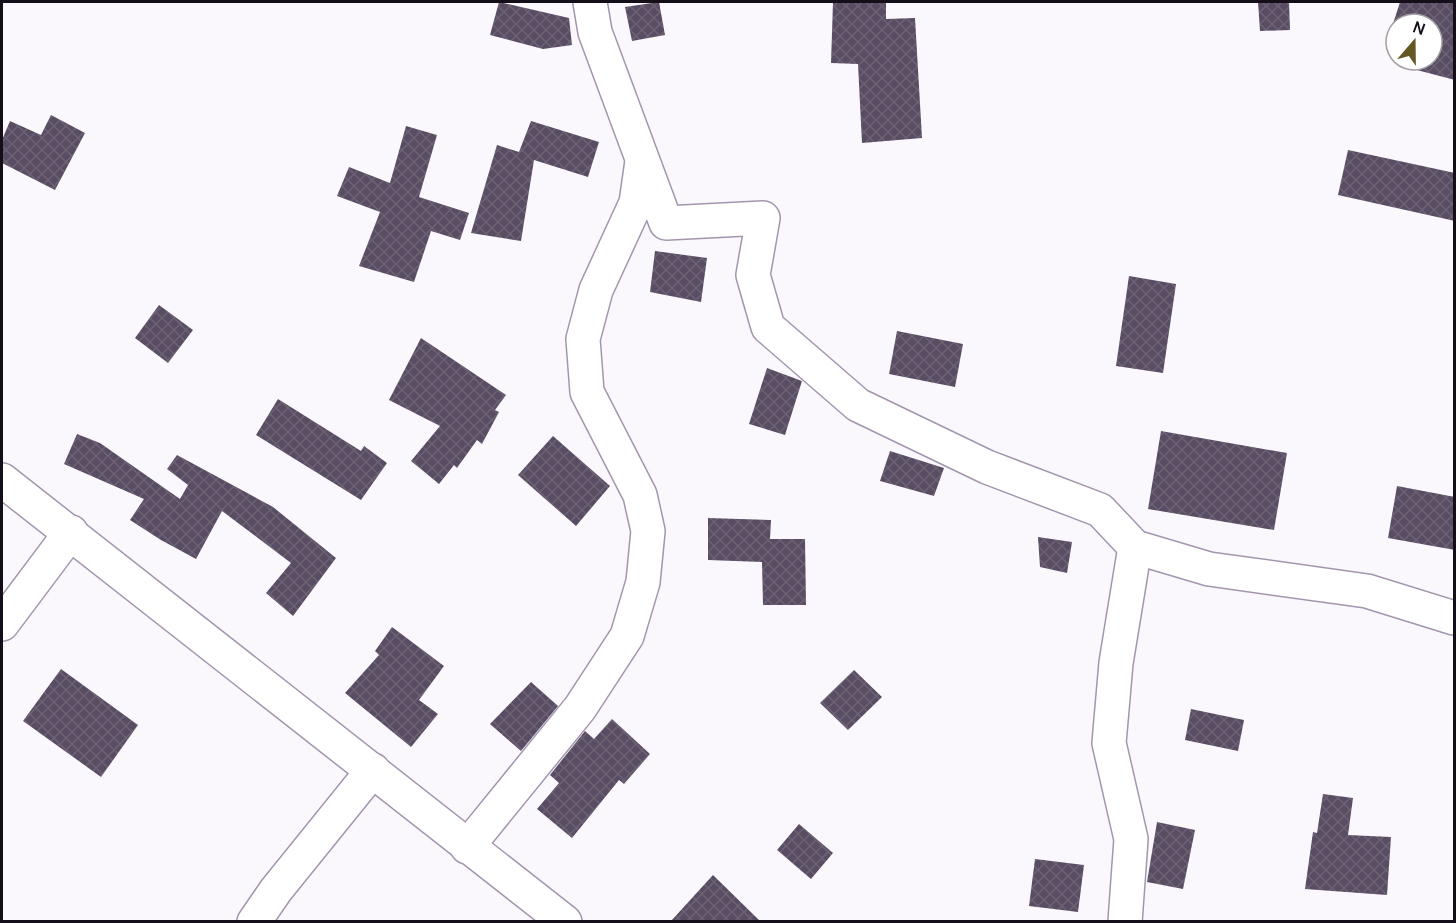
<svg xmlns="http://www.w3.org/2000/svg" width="1456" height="923" viewBox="0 0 1456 923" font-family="Manrope,sans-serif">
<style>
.building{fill:url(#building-cross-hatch)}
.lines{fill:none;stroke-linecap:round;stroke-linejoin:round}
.minor-casing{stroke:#a395ae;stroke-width:36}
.tertiary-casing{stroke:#a395ae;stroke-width:36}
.minor{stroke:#fff;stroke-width:33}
.tertiary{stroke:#fff;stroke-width:33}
</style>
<defs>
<pattern id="building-cross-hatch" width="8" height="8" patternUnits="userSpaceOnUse" patternTransform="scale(1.5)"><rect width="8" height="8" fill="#594d63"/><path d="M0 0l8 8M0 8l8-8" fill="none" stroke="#6c6274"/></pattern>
</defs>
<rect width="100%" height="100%" fill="#fbf8fd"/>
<g class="building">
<polygon points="499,2 569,18 572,45 543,49 490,35"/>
<polygon points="659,2 665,35 632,41 625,7"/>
<polygon points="833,2 886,2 886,19 915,18 922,138 862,143 858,64 831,63"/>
<polygon points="1258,2 1289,2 1290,30 1260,31"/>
<polygon points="1400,2 1455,2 1455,80 1413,69 1415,60 1432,60 1432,24 1396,24 1396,29 1392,27"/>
<polygon points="51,115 85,133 55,190 2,163 2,140 10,121 41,135"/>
<polygon points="531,121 599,142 588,177 534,160 521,241 471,233 497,145 519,152"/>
<polygon points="406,126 437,135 419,197 469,213 460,240 431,231 414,282 359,266 380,212 337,196 349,167 390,183"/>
<polygon points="1348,150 1455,173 1455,221 1338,195"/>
<polygon points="655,251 707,258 701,302 650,292"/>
<polygon points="1129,276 1176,284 1163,373 1116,366"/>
<polygon points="159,305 193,330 168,363 135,338"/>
<polygon points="897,331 963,344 955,387 889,374"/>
<polygon points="421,338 506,395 495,410 499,412 482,444 477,440 457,468 454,465 439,484 411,461 440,426 389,400"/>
<polygon points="767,368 802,381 785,435 749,424"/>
<polygon points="278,399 361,451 364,446 387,463 361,500 256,435"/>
<polygon points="1161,431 1287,453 1274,530 1148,509"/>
<polygon points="77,434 100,443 180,499 188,485 167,469 177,455 273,507 336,558 293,616 266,593 291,563 222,511 196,559 161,540 130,520 144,499 64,464"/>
<polygon points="553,436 610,486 576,526 518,475"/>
<polygon points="890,451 944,468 934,496 880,481"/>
<polygon points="1397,486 1455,497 1455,550 1388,538"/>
<polygon points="708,518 771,520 770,539 805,539 806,605 763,605 762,562 708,560"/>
<polygon points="1038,537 1072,542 1067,573 1040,567"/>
<polygon points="392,627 444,666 419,700 438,714 411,747 345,693 379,655 375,651"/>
<polygon points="61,669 138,725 101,777 23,721"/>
<polygon points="854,670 882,697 848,730 820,703"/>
<polygon points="531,682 558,706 521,751 490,724"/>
<polygon points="1191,709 1244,720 1238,751 1185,740"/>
<polygon points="612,719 650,754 624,784 619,780 572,838 537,809 559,783 550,775 585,731 594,739"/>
<polygon points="1323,794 1353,798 1348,835 1391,837 1387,895 1305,889 1313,832 1317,833"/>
<polygon points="1157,822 1195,830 1183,889 1147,882"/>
<polygon points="799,824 833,853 811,879 777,850"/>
<polygon points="1035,859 1084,865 1078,912 1029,906"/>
<polygon points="713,875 760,921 671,921"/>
</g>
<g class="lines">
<g class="minor-casing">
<g id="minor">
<polyline points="590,2 595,32 666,223 763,218 753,275 768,327 858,405 987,467 1100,510 1135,547 1209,569 1367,591 1454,618"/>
<polyline points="2,624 71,532"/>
<polyline points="467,847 580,708 627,636 643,582 648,531 640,495 587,392 583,339 596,290 636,203 642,161"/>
<polyline points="254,922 276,890 373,770"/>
<polyline points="1125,922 1131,839 1109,743 1116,663 1135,547"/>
</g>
</g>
<g class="tertiary-casing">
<polyline id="tertiary" points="2,480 565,922"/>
</g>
<use href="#minor" class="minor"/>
<use href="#tertiary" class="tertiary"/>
</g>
<rect width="1456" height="923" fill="none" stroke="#130e17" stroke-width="6"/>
<g transform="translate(1414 42) rotate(20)"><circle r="28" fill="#ffffff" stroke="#a19fa2" stroke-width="1.5"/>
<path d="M0-4.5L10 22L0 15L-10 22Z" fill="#635724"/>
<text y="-9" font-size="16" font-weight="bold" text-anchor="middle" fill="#130e17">N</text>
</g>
</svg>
